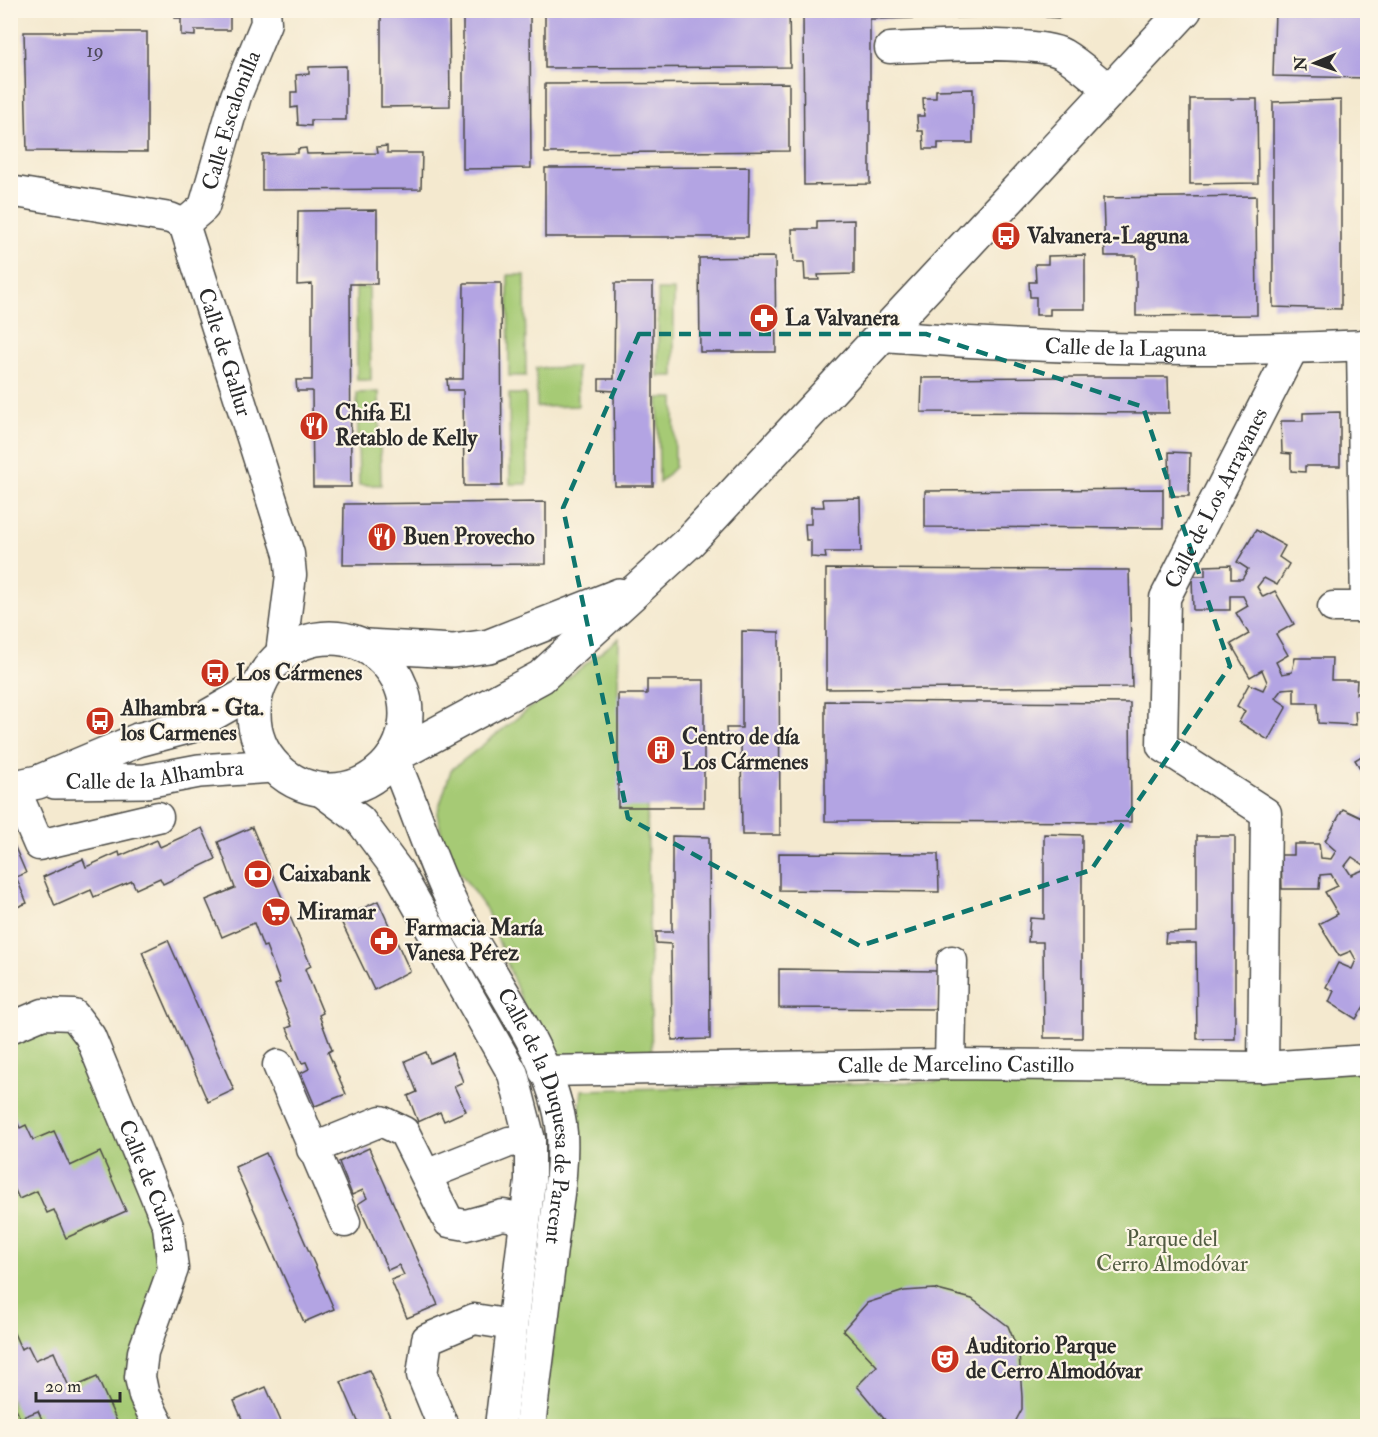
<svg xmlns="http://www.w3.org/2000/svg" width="1378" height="1437" viewBox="0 0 1378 1437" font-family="'IM FELL Double Pica',serif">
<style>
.green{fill:#a6ca74;stroke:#687a50;stroke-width:1.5}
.building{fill:#b3a4e3}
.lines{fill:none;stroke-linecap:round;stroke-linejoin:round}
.minor-casing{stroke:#494844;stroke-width:33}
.major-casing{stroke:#494844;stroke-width:36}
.minor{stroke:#fff;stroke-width:30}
.major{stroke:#fff;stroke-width:33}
.marked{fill:none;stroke:#0f766e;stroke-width:4.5;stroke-dasharray:12 8;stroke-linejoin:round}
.labels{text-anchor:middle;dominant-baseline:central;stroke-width:4.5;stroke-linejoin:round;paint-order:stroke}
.number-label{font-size:20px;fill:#4d4959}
.street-label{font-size:22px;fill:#2b2b2b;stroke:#fcf5e5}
.poi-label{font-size:22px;font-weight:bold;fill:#2b2b2b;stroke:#fcf5e5;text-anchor:start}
.park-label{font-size:22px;fill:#505b41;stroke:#fcf5e5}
</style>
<rect width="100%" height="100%" fill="#fcf5e5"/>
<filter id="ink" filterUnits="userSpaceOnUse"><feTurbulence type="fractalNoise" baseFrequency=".0167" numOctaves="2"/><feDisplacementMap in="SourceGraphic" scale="12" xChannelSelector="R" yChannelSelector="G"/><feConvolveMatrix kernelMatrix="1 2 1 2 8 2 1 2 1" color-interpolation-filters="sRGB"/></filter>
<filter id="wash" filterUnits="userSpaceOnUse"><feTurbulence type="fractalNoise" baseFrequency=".008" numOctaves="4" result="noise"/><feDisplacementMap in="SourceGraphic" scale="24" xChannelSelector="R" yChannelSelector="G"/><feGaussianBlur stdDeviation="1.35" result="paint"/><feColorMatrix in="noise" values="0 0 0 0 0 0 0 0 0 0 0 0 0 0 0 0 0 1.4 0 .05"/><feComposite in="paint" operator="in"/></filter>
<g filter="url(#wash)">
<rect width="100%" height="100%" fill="#f4e9cf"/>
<g class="green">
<polygon points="508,275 525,275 526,376 509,376"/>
<polygon points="369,287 371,380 357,380 356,288"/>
<rect x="658" y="290" width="16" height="86"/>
<polygon points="577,367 578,406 537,407 536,368"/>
<polygon points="379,392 381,485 359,485 357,393"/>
<polygon points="509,394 526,394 527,484 510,484"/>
<polygon points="658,398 674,398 675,467 659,483"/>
<polygon points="619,638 618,694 647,807 652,1069 549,1071 486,909 446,853 437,814 451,770"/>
<polygon points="74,1015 168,1226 140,1377 159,1426 11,1426 10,1028"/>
<polygon points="1367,1071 1367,1426 543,1426 582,1090"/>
</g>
<g id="blocks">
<g class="building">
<polygon points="175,10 230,10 230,30 195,30 195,36 181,35 181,18 175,18"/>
<polygon points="381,10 449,10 450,106 381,107"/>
<polygon points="463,10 530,10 531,168 463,169"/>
<polygon points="545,10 789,10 790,67 545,68"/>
<polygon points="803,10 991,10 991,17 870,19 870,184 804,185"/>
<polygon points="1046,10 1060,10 1060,18 1046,17"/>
<polygon points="1275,10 1368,10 1368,78 1273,76"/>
<polygon points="24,32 147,32 147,152 27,151"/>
<polygon points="346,66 346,120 311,120 311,126 298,125 297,107 291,108 291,92 297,92 296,75 309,74 309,67"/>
<polygon points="789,83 789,151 545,153 545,84"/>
<polygon points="973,89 973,143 938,143 938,149 924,149 923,131 918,131 917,116 924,116 923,98 936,98 936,90"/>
<polygon points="1190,99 1257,99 1258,183 1190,184"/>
<polygon points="1341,100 1341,309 1273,307 1273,102"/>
<polygon points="387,146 387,153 422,153 421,189 262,190 262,154 298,153 298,149 306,148 307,154 378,153 377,147"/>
<polygon points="749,167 748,237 545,237 545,168"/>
<polygon points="1256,196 1257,315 1136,316 1136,256 1105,256 1103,198"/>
<polygon points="377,210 377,284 350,284 351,487 313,487 312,391 297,391 296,380 312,380 312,284 297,285 298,211"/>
<polygon points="854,220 854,274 818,275 819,280 805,280 804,262 794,262 792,229 817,229 817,221"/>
<polygon points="1085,255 1085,309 1050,309 1050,315 1036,315 1036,297 1030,297 1029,282 1036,282 1035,264 1048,264 1048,256"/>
<polygon points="775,257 776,352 700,352 699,258"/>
<polygon points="464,283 501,283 502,486 464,486 463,390 448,390 447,379 463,379"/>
<polygon points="615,283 653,283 653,486 615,486 614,391 599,390 599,379 614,379"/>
<polygon points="1082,377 1168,377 1169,413 921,412 922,378"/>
<polygon points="1340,412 1340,466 1305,466 1305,472 1291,471 1291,454 1282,453 1281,421 1303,421 1303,413"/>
<polygon points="1169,452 1190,453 1189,496 1170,496"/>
<polygon points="1163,489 1163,528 925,527 925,491"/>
<polygon points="860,498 861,552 825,552 826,558 811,557 811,540 806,540 805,524 811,524 811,507 824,507 823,499"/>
<polygon points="546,502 546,564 343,565 344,504"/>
<polygon points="1256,530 1285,546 1279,557 1289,564 1277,585 1264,578 1257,587 1263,597 1275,591 1294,624 1276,634 1288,655 1276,662 1282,674 1292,672 1295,658 1332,658 1331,680 1357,680 1356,694 1368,693 1368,711 1355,711 1356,725 1318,723 1317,703 1294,703 1294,688 1282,689 1275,698 1287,706 1268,740 1239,722 1245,711 1237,706 1249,684 1263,690 1267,682 1262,670 1250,677 1231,644 1249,634 1236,613 1248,606 1243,596 1230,596 1230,610 1193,610 1192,576 1205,576 1205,566 1231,565 1231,579 1242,579 1248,569 1237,562"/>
<polygon points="826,569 1129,570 1132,687 826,689"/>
<polygon points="742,631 779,632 780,835 742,835 741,739 727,739 726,728 742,728"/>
<polygon points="647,680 704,680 704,807 618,807 618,694 647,694"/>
<polygon points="825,701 1130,703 1131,822 825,821"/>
<polygon points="1368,752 1368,781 1355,760"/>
<polygon points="1368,808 1368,858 1364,865 1352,857 1345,866 1351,875 1363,870 1368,877 1368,911 1364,913 1368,918 1368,940 1365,942 1368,947 1368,975 1365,979 1368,981 1368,1000 1356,1019 1329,1002 1334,991 1326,987 1338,963 1352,969 1356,960 1351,951 1339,956 1319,924 1338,914 1325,892 1338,886 1331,874 1320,875 1319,889 1282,889 1281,855 1294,855 1294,844 1319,844 1321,858 1331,859 1336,851 1325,841 1343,809 1362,818"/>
<polygon points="252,827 311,966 305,969 323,1013 319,1015 332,1050 328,1052 346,1094 315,1106 301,1073 309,1069 306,1062 302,1063 287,1028 292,1026 275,985 280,983 266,946 263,947 254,923 222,937 206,900 235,888 218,842"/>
<polygon points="202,828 216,859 163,884 160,878 136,889 132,881 94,897 91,890 55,906 43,877 83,859 86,867 119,852 120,856 157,840 160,847"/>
<polygon points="1044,834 1082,835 1082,1038 1044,1038 1043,942 1028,942 1030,918 1044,919"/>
<polygon points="672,836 709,837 710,1039 672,1040 671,944 656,943 656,932 672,932"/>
<polygon points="1197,836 1235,836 1235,1039 1197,1039 1196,943 1165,943 1166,933 1197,932"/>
<polygon points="14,845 26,873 16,877 27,903 10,910 10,846"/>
<polygon points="779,853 938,854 939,892 779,890"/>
<polygon points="378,901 410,971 374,990 340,919"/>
<polygon points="168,940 234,1090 208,1102 142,952"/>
<polygon points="779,969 938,971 937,1009 779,1008"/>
<polygon points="426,1052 430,1063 452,1053 463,1082 454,1086 466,1111 444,1121 440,1112 418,1122 408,1096 417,1092 405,1061"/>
<polygon points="10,1106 20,1128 26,1125 33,1140 54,1131 70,1166 100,1152 126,1211 66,1238 54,1210 47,1213 37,1191 19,1199 10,1179"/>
<polygon points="369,1148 438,1305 407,1318 391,1280 404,1275 399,1265 388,1270 358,1204 367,1198 363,1190 352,1195 339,1162"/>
<polygon points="266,1153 334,1309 304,1322 235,1167"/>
<polygon points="934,1289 972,1299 1008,1326 1019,1353 1022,1397 1022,1409 1013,1426 890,1426 857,1386 877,1366 843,1330 867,1303 904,1291"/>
<polygon points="10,1324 21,1349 28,1346 35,1360 54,1352 70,1389 97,1377 119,1426 45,1426 38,1411 20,1418 10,1396"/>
<polygon points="369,1370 394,1426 360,1426 341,1382"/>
<polygon points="266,1387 283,1426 245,1426 234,1401"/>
</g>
</g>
</g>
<g filter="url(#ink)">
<use href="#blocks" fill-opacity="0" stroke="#494844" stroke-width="1.5"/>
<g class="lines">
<g class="minor-casing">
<g id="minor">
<path d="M890 48C926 47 1036 39 1063 54 1080 64 1095 79 1111 91"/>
<path id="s1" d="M10 191 170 218 184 224 289 554 291 575 281 654"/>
<path id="s2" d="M184 224 204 207 236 96 266 23 265 10"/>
<path id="s3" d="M883 336C1044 349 1206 353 1368 345"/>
<polyline points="1333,607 1366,607 1362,345"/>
<path id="s4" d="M393 757C416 809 431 863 457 913 491 976 556 1061 562 1133 564 1169 557 1206 553 1241 545 1303 538 1365 530 1426"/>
<polyline points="14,787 39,845 158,817"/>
<polyline points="321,791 360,820 398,871 513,1074 530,1140 530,1181 500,1426"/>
<path id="s5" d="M10 1028 43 1014 74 1015 90 1036 168 1226 173 1269 143 1352 140 1377 144 1396 159 1426"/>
<polyline points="950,1064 952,961"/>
<polyline points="278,1065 345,1222"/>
<path id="s6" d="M1263 1067 1266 813 1162 746 1165 598 1293 348"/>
<path id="s7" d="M544 1071 950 1064 1263 1067 1368 1060"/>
<polyline points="312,1149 381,1121 404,1132 449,1222 466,1225 503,1215 525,1219"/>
<polyline points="426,1175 509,1142 530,1140"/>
<polyline points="443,1426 422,1375 427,1339 474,1319 512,1325"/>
</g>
</g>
<g class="major-casing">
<g id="major">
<circle cx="330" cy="714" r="76"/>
<polyline points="367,646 453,651 489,646 619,595"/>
<polyline points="393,757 541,677 690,541 1185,10"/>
<path id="s8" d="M55 782 146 781 199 771 273 766"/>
<polyline points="10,788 38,782 138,740 191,726 256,689"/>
</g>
</g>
<use href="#minor" class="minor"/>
<use href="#major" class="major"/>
</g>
</g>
<path class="marked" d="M639 334H926L1143 407 1230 666 1091 870 860 946 628 818 563 508Z"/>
<defs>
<g id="bus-disc" transform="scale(1.5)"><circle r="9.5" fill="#c8321e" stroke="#fcf5e5"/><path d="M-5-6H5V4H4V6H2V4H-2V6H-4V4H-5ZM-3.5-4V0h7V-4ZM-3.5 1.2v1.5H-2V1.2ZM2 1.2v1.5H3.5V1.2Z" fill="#fff"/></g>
<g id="pharmacy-disc" transform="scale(1.5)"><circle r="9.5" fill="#c8321e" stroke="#fcf5e5"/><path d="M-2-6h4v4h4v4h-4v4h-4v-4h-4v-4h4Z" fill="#fff"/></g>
<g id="restaurant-disc" transform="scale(1.5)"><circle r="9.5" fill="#c8321e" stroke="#fcf5e5"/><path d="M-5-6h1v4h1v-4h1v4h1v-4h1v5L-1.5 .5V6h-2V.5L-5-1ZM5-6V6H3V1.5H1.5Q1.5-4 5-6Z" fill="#fff"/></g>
<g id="building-disc" transform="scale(1.5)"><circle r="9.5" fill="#c8321e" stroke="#fcf5e5"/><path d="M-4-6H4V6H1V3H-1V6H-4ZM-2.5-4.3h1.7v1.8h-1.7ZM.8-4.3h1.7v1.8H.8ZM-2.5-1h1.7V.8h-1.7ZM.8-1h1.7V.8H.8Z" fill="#fff"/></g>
<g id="bank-disc" transform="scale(1.5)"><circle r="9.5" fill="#c8321e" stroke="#fcf5e5"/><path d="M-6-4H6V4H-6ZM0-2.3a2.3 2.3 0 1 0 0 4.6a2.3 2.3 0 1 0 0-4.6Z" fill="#fff"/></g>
<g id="supermarket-disc" transform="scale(1.5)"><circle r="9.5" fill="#c8321e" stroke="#fcf5e5"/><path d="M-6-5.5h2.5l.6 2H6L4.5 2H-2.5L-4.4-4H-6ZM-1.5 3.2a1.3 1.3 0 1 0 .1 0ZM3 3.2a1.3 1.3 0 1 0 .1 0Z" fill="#fff"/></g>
<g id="theatre-disc" transform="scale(1.5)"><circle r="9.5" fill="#c8321e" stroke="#fcf5e5"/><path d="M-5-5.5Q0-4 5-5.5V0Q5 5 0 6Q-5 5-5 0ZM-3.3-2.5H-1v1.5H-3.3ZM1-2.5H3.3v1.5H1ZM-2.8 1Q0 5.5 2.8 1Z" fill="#fff"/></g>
</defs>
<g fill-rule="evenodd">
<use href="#bus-disc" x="1006" y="236"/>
<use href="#pharmacy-disc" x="764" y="318"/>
<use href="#restaurant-disc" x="314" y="426"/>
<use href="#restaurant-disc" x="382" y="537"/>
<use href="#bus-disc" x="215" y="673"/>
<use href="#bus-disc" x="100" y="721"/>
<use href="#building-disc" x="661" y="750"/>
<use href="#bank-disc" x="258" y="874"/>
<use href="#supermarket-disc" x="276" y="912"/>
<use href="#pharmacy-disc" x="384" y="941"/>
<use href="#theatre-disc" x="945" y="1359"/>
</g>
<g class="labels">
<g class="number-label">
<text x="95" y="50">19</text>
</g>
<g class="street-label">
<text stroke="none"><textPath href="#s2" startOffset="117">Calle Escalonilla</textPath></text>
<text stroke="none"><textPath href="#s3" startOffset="243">Calle de la Laguna</textPath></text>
<text stroke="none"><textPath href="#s1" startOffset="312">Calle de Gallur</textPath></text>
<text stroke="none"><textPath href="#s6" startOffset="638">Calle de Los Arrayanes</textPath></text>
<text stroke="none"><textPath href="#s8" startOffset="100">Calle de la Alhambra</textPath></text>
<text stroke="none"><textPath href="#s7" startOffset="412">Calle de Marcelino Castillo</textPath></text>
<text stroke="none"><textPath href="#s4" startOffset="392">Calle de la Duquesa de Parcent</textPath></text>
<text stroke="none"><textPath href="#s5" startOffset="255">Calle de Cullera</textPath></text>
</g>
<g class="poi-label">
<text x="1027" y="236">Valvanera-Laguna</text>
<text x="785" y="318">La Valvanera</text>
<text x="335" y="413">Chifa El<tspan x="335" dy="25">Retablo de Kelly</tspan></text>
<text x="403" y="537">Buen Provecho</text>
<text x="236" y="673">Los Cármenes</text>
<text x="121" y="708">Alhambra - Gta.<tspan x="121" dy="25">los Carmenes</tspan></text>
<text x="682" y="737">Centro de día<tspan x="682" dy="25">Los Cármenes</tspan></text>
<text x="279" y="874">Caixabank</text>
<text x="297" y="912">Miramar</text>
<text x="405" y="928">Farmacia María<tspan x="405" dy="25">Vanesa Pérez</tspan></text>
<text x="966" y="1346">Auditorio Parque<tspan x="966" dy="25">de Cerro Almodóvar</tspan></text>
</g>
<g class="park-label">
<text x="1172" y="1239">Parque del<tspan x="1172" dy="25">Cerro Almodóvar</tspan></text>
</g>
</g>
<rect width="1378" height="1437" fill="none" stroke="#fcf5e5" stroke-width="36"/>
<g transform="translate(1315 63) rotate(268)" stroke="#fcf5e5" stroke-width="4.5" paint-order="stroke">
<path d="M0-4.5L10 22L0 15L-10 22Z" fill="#2b2b2b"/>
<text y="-9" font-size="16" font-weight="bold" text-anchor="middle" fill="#2b2b2b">N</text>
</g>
<path d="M36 1392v9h84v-9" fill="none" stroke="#2b2b2b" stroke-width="3"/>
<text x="45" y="1392" font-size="18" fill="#2b2b2b" stroke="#fcf5e5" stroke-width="4.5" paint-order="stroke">20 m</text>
</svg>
